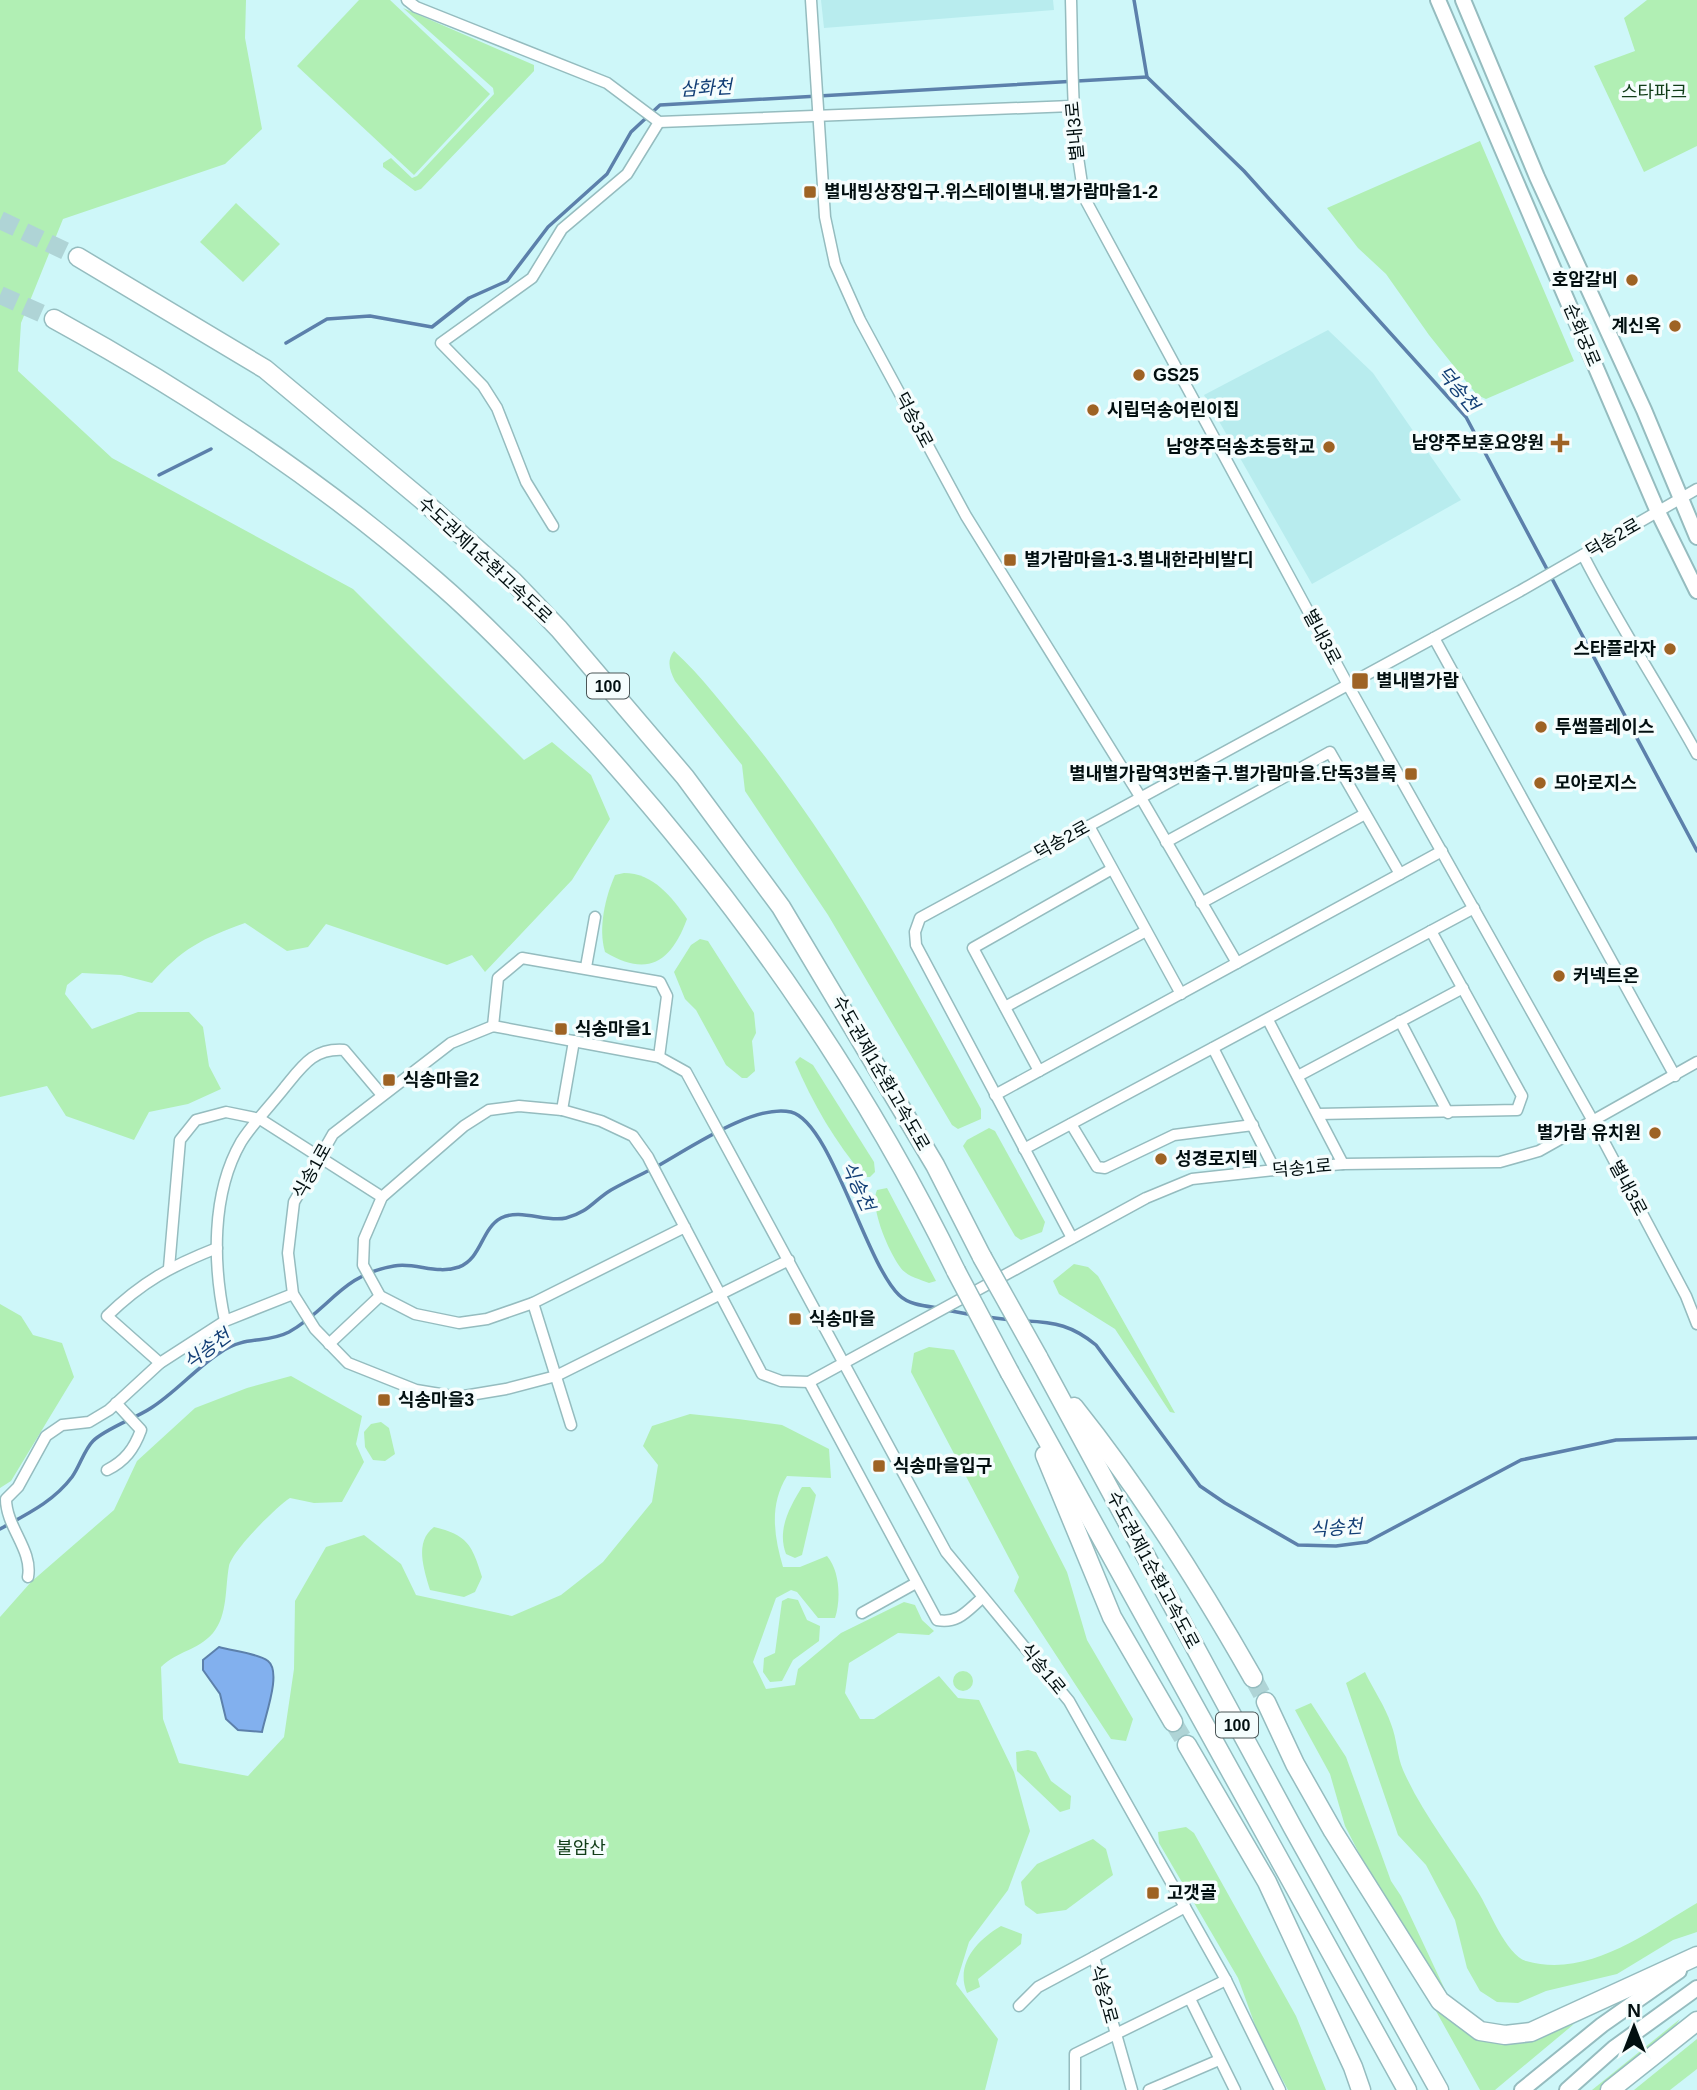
<svg xmlns="http://www.w3.org/2000/svg" width="1697" height="2090" viewBox="0 0 1697 2090" font-family="Helvetica,'Noto Sans KR',sans-serif">
<style>
.built{fill:#b8ecee}
.green{fill:#b1efb4}
.water{fill:#82b0ee;stroke:#5c80ab;stroke-width:2}
.lines{fill:none;stroke-linecap:round;stroke-linejoin:round}
.stream{stroke:#5c80ab;stroke-width:3.5}
.highway-tunnel{stroke:#afd4d6;stroke-width:18;stroke-dasharray:18 9;stroke-linecap:butt}
.street-casing{stroke:#95bcbf;stroke-width:13}
.secondary-casing{stroke:#95bcbf;stroke-width:18}
.highway-casing{stroke:#95bcbf;stroke-width:21}
.street{stroke:#fff;stroke-width:10}
.secondary{stroke:#fff;stroke-width:14}
.highway{stroke:#fff;stroke-width:18}
.highway-bridge-casing{stroke:#95bcbf;stroke-width:21;stroke-linecap:butt}
.highway-bridge{stroke:#fff;stroke-width:18}
.poi-dot{fill:#9e6324;stroke:#f5fdfd;stroke-width:2.5}
.labels{text-anchor:middle;dominant-baseline:central;stroke-width:7;stroke-linejoin:round;paint-order:stroke}
.shield{fill:#f5fdfd;stroke:#4b5657;stroke-width:2}
.shield-label{font-size:16px;font-weight:bold;fill:#020f10}
.park-label{font-size:18px;fill:#113d18;stroke:#f5fdfd}
.street-label{font-size:18px;fill:#020f10;stroke:#f5fdfd}
.poi-label{font-size:18px;font-weight:bold;fill:#020f10;stroke:#f5fdfd;text-anchor:start}
.water-label{font-size:19px;font-style:italic;fill:#133f76;stroke:#f5fdfd}
</style>
<rect width="100%" height="100%" fill="#cef7f9"/>
<g class="built">
<polygon points="821,0 1053,0 1054,10 824,28"/>
<polygon points="1328,330 1373,373 1461,500 1312,584 1204,395"/>
</g>
<g class="green">
<path d="M0 0H246L245 38 262 129 225 164 63 219 21 323 18 371 112 458 353 589 524 760 552 742 591 775 610 819 572 880 485 972 472 955 447 965 326 924 308 947 287 951 245 923C203 938 181 949 152 983L121 975 82 973 67 985 65 994 92 1029 138 1012H189L203 1027 209 1066 221 1089 188 1104 149 1112 134 1140 66 1116 47 1086 0 1097Z"/>
<polygon points="359,0 390,0 490,94 414,175 297,66"/>
<polygon points="1647,0 1697,0 1697,146 1644,172 1594,66 1635,51 1624,18"/>
<polygon points="403,8 534,65 534,71 421,189 415,191 383,167 383,163 391,158 412,178 417,176 494,94 493,88"/>
<polygon points="1480,141 1574,361 1486,399 1477,395 1429,335 1386,274 1358,248 1327,208"/>
<polygon points="236,203 280,244 243,282 200,242"/>
<path d="M674 651C702 676 724 707 748 735 841 851 910 979 981 1109V1119L958 1129 952 1125 828 915 745 791 742 765 675 681C670 671 666 661 674 651Z"/>
<path d="M624 873C653 873 672 897 687 919 671 962 648 978 605 952 598 928 605 898 615 875Z"/>
<polygon points="700,939 708,941 754,1013 756,1033 752,1041 755,1071 747,1078 742,1078 726,1065 696,1010 685,999 674,972 691,945"/>
<path d="M800 1057 813 1065 874 1162 875 1172 870 1177H865C835 1142 813 1104 795 1062Z"/>
<polygon points="989,1128 995,1131 1045,1222 1042,1232 1021,1240 1015,1236 963,1146 967,1140"/>
<path d="M887 1188 936 1281 929 1283C919 1279 906 1276 900 1267 889 1252 869 1207 877 1190Z"/>
<polygon points="1074,1264 1088,1267 1098,1276 1175,1413 1170,1412 1115,1329 1059,1294 1053,1281"/>
<polygon points="0,1304 21,1316 33,1335 62,1343 74,1377 11,1481 0,1488"/>
<polygon points="929,1347 954,1350 1067,1572 1087,1640 1133,1719 1126,1741 1111,1739 1014,1591 1019,1577 911,1372 914,1353"/>
<path d="M291 1376 362 1416 356 1444 364 1462 342 1502 314 1503 290 1498C276 1507 233 1550 229 1566 225 1587 228 1615 213 1633 197 1651 177 1651 161 1667L163 1719 179 1763 248 1776 284 1737 294 1669 295 1601 326 1547 364 1535 401 1564 416 1595 512 1616 561 1595 603 1562 652 1502 658 1465 643 1446 652 1426 690 1414 738 1419 782 1425 829 1449 831 1478 787 1476C769 1505 774 1536 783 1567H800L827 1556C840 1571 841 1600 835 1618H818L797 1592 791 1590 776 1598 753 1662 766 1689 795 1685 798 1669 841 1633 904 1602 915 1605 922 1620 934 1631 929 1635 898 1633 849 1663 845 1693 860 1719H874L939 1676 958 1698 979 1700 1014 1772 1030 1831 1008 1890 969 1942 956 1984 998 2039 985 2090H0V1617L31 1582 114 1510 137 1461 195 1408 247 1388Z"/>
<polygon points="381,1422 389,1428 395,1454 385,1461 373,1460 365,1447 364,1432 371,1424"/>
<path d="M802 1487H810L816 1495 802 1555 795 1558 786 1554C777 1530 789 1508 802 1487Z"/>
<path d="M434 1527C467 1535 472 1544 482 1577L475 1592 464 1597 430 1590C424 1569 414 1542 434 1527Z"/>
<polygon points="788,1598 798,1600 807,1620 820,1626 819,1641 793,1660 782,1681 770,1682 763,1672 764,1658 775,1653 782,1601"/>
<circle cx="963" cy="1681" r="10"/>
<path d="M1365 1672C1373 1689 1385 1706 1391 1724 1397 1739 1397 1756 1403 1770 1423 1815 1453 1851 1478 1892 1489 1909 1506 1955 1526 1961 1588 1979 1647 1932 1697 1903V1932L1673 1940 1617 1974 1546 1991 1518 2003 1497 2002 1480 1991 1467 1968 1455 1920 1426 1865 1398 1835 1346 1683Z"/>
<polygon points="1311,1703 1346,1757 1391,1881 1401,1896 1447,1994 1374,1882 1345,1826 1330,1774 1295,1710"/>
<polygon points="1028,1750 1036,1752 1051,1781 1071,1796 1070,1809 1060,1812 1017,1771 1016,1752"/>
<polygon points="1186,1827 1194,1833 1296,2016 1326,2090 1288,2090 1259,2036 1238,1978 1159,1843 1158,1832"/>
<polygon points="1093,1839 1106,1849 1113,1875 1066,1910 1037,1914 1025,1905 1021,1882 1037,1864"/>
<path d="M1001 1926 1022 1934 1021 1944 978 1979 980 1987 967 1993C955 1964 977 1940 1001 1926Z"/>
<polygon points="1427,1995 1438,2008 1529,2040 1574,2024 1495,2090 1480,2090"/>
<polygon points="1680,2019 1672,2030 1604,2090 1592,2090"/>
<polygon points="1697,2039 1697,2069 1670,2090 1634,2090"/>
</g>
<path class="water" d="M219 1647C233 1651 257 1653 268 1661 282 1672 265 1716 262 1732L238 1730 226 1719 220 1694 203 1670V1660Z"/>
<g class="lines">
<g class="stream">
<polyline points="1134,0 1147,77 1244,171 1466,417 1697,851"/>
<polyline points="286,343 327,319 370,316 432,327 469,298 507,281 548,227 607,174 631,132 660,105 1147,77"/>
<polyline points="159,475 211,449"/>
<polyline points="946,1310 973,1315"/>
<polyline points="987,1317 1011,1320"/>
<path d="M1026 1321C1055 1322 1073 1326 1096 1345L1200 1486 1225 1503 1298 1545 1336 1546 1367 1542 1521 1460 1616 1440 1697 1438"/>
<path d="M0 1529C27 1514 53 1502 72 1477 80 1466 84 1450 93 1441 105 1429 136 1418 151 1408 176 1392 196 1368 221 1352 246 1335 266 1344 289 1332 330 1309 341 1275 394 1266 416 1262 436 1275 459 1267 482 1258 481 1229 501 1218 521 1208 546 1223 566 1218 589 1212 593 1201 611 1190 625 1182 640 1175 654 1168 687 1150 754 1103 791 1112 831 1122 865 1262 899 1295 909 1305 926 1306 939 1308"/>
</g>
<g class="highway-tunnel">
<polyline points="0,220 78,257"/>
<polyline points="0,295 54,319"/>
<polyline points="1253,1678 1266,1702"/>
<polyline points="1173,1722 1187,1745"/>
</g>
<g class="street-casing">
<g id="street">
<polyline points="407,0 416,7 607,83 659,122 1072,106"/>
<polyline points="811,0 825,217 835,264 860,320 966,516 1141,798 1237,963"/>
<path d="M1071 0C1073 67 1071 133 1085 199L1348 685 1593 1121 1686 1296 1697 1324"/>
<polyline points="553,526 526,482 497,408 483,386 441,343 532,278 562,229 627,174 659,122"/>
<path d="M1583 555C1618 624 1660 687 1697 754"/>
<polyline points="1434,638 1675,1076"/>
<polyline points="1089,826 1181,994"/>
<polyline points="1166,842 1330,752 1400,874"/>
<polyline points="1201,903 1365,814"/>
<polyline points="586,967 595,917"/>
<polyline points="1005,1007 1146,931"/>
<polyline points="1268,1020 1343,1164"/>
<polyline points="1400,1021 1448,1113"/>
<polyline points="493,1026 498,978 522,958 660,982 667,996 659,1057"/>
<polyline points="1213,1048 1275,1170"/>
<polyline points="1039,1071 973,948 1112,869"/>
<polyline points="1298,1076 1463,988"/>
<polyline points="995,1095 1442,851"/>
<polyline points="562,1110 574,1041"/>
<polyline points="1318,1114 1517,1110 1522,1096 1431,931"/>
<polyline points="1071,1124 1097,1167 1105,1168 1174,1135 1253,1125"/>
<polyline points="1024,1149 1474,908"/>
<polyline points="685,1227 533,1303 487,1319 459,1323 415,1314 380,1296 363,1265 364,1239 382,1197 464,1126 489,1110 519,1106 562,1110 601,1121 633,1136 648,1157 650,1161 762,1374 781,1381 809,1382 1146,1198 1192,1179 1275,1170 1343,1164 1500,1162 1539,1151 1697,1062"/>
<polyline points="1072,1238 916,945 915,932 920,918 1520,591 1697,489"/>
<polyline points="789,1260 556,1376 506,1389 458,1397 416,1390 348,1363 315,1329 293,1294 288,1253 294,1202 333,1134 451,1043 493,1026 659,1057 686,1072 946,1552 1069,1701 1226,1980 1280,2090"/>
<polyline points="169,1268 180,1140 196,1120 226,1112 260,1119 382,1197"/>
<path d="M293 1294 225 1321C213 1265 211 1194 241 1142 253 1123 271 1105 285 1087 303 1065 314 1048 344 1050L382 1095"/>
<polyline points="533,1303 571,1425"/>
<polyline points="329,1344 380,1296"/>
<path d="M160 1363 107 1316C142 1282 171 1266 217 1248"/>
<path d="M809 1382 937 1620C958 1624 967 1611 982 1598"/>
<path d="M107 1470C125 1461 134 1449 141 1430L116 1403"/>
<path d="M28 1577C33 1550 6 1527 6 1499L18 1487 46 1436 62 1425 89 1422 109 1410 160 1363 225 1321"/>
<polyline points="862,1613 916,1583"/>
<polyline points="1190,1999 1235,2090"/>
<polyline points="1019,2006 1038,1987 1094,1957"/>
<polyline points="1075,2090 1075,2054 1226,1980"/>
<polyline points="1132,2090 1094,1957 1185,1907"/>
<polyline points="1149,2090 1219,2060"/>
</g>
</g>
<g class="secondary-casing">
<g id="secondary">
<polyline points="1438,0 1658,512 1697,591"/>
<polyline points="1463,0 1537,177 1644,410 1697,537"/>
<polyline points="1522,2090 1602,2025 1679,1971"/>
<polyline points="1567,2090 1614,2048 1697,1988"/>
</g>
</g>
<g class="highway-casing">
<g id="highway">
<polyline points="78,257 265,369 421,499 513,581 559,629 685,777 781,907 935,1165 982,1257"/>
<path d="M54 319C189 393 319 479 435 580 492 629 544 686 595 742 739 902 862 1077 956 1271"/>
<polyline points="1038,1357 1293,1828 1439,2090"/>
<polyline points="1010,1373 1407,2090"/>
<path d="M1074 1407C1142 1492 1199 1583 1253 1678"/>
<polyline points="1045,1455 1112,1617 1173,1722"/>
<polyline points="1266,1702 1295,1764 1333,1831 1440,2001 1480,2031 1505,2035 1531,2032 1697,1956"/>
<polyline points="1187,1745 1267,1882 1353,2067 1361,2090"/>
<polyline points="1610,2090 1697,2021"/>
</g>
</g>
<use href="#street" class="street"/>
<use href="#secondary" class="secondary"/>
<use href="#highway" class="highway"/>
<g class="highway-bridge-casing">
<g id="highway-bridge">
<polyline points="982,1257 1038,1357"/>
<polyline points="956,1271 1010,1373"/>
</g>
</g>
<use href="#highway-bridge" class="highway-bridge"/>
</g>
<g class="poi-dot">
<rect x="803" y="185" width="14" height="14" rx="3.5"/>
<circle cx="1632" cy="280" r="7"/>
<circle cx="1675" cy="326" r="7"/>
<circle cx="1139" cy="375" r="7"/>
<circle cx="1093" cy="410" r="7"/>
<path d="M1556.5 432.5h7v7h7v7h-7v7h-7v-7h-7v-7h7z"/>
<circle cx="1329" cy="447" r="7"/>
<rect x="1003" y="553" width="14" height="14" rx="3.5"/>
<circle cx="1670" cy="649" r="7"/>
<rect x="1351" y="672" width="18" height="18" rx="3.5"/>
<circle cx="1541" cy="727" r="7"/>
<rect x="1404" y="767" width="14" height="14" rx="3.5"/>
<circle cx="1540" cy="783" r="7"/>
<circle cx="1559" cy="976" r="7"/>
<rect x="554" y="1022" width="14" height="14" rx="3.5"/>
<rect x="382" y="1073" width="14" height="14" rx="3.5"/>
<circle cx="1655" cy="1133" r="7"/>
<circle cx="1161" cy="1159" r="7"/>
<rect x="788" y="1312" width="14" height="14" rx="3.5"/>
<rect x="377" y="1393" width="14" height="14" rx="3.5"/>
<rect x="872" y="1459" width="14" height="14" rx="3.5"/>
<rect x="1146" y="1886" width="14" height="14" rx="3.5"/>
</g>
<g class="labels">
<g class="shield">
<rect x="587" y="673.5" width="42" height="25" rx="5"/>
<rect x="1216" y="1712.5" width="42" height="25" rx="5"/>
</g>
<g class="shield-label">
<text x="608" y="686">100</text>
<text x="1237" y="1725">100</text>
</g>
<g class="park-label">
<text x="1654" y="92">스타파크</text>
<text x="581" y="1848">불암산</text>
</g>
<g class="street-label">
<text transform="translate(1075 131) rotate(-95)">별내3로</text>
<text transform="translate(1582 335) rotate(67)">순화궁로</text>
<text transform="translate(914 420) rotate(62)">덕송3로</text>
<text transform="translate(1613 538) rotate(-30)">덕송2로</text>
<text transform="translate(485 560) rotate(43)">수도권제1순환고속도로</text>
<text transform="translate(1322 637) rotate(62)">별내3로</text>
<text transform="translate(1062 840) rotate(-29)">덕송2로</text>
<text transform="translate(881 1073) rotate(60)">수도권제1순환고속도로</text>
<text transform="translate(1302 1168) rotate(-5)">덕송1로</text>
<text transform="translate(312 1171) rotate(-61)">식송1로</text>
<text transform="translate(1628 1188) rotate(62)">별내3로</text>
<text transform="translate(1153 1570) rotate(62)">수도권제1순환고속도로</text>
<text transform="translate(1043 1669) rotate(51)">식송1로</text>
<text transform="translate(1104 1994) rotate(75)">식송2로</text>
</g>
<g class="poi-label">
<text x="824" y="192">별내빙상장입구.위스테이별내.별가람마을1-2</text>
<text x="1618" y="280" text-anchor="end">호암갈비</text>
<text x="1661" y="326" text-anchor="end">계신옥</text>
<text x="1153" y="375">GS25</text>
<text x="1107" y="410">시립덕송어린이집</text>
<text x="1544" y="443" text-anchor="end">남양주보훈요양원</text>
<text x="1315" y="447" text-anchor="end">남양주덕송초등학교</text>
<text x="1024" y="560">별가람마을1-3.별내한라비발디</text>
<text x="1656" y="649" text-anchor="end">스타플라자</text>
<text x="1376" y="681">별내별가람</text>
<text x="1555" y="727">투썸플레이스</text>
<text x="1397" y="774" text-anchor="end">별내별가람역3번출구.별가람마을.단독3블록</text>
<text x="1554" y="783">모아로지스</text>
<text x="1573" y="976">커넥트온</text>
<text x="575" y="1029">식송마을1</text>
<text x="403" y="1080">식송마을2</text>
<text x="1641" y="1133" text-anchor="end">별가람 유치원</text>
<text x="1175" y="1159">성경로지텍</text>
<text x="809" y="1319">식송마을</text>
<text x="398" y="1400">식송마을3</text>
<text x="893" y="1466">식송마을입구</text>
<text x="1167" y="1893">고갯골</text>
</g>
<g class="water-label">
<text transform="translate(706 88) rotate(-3)">삼화천</text>
<text transform="translate(1458 389) rotate(50)">덕송천</text>
<text transform="translate(858 1186) rotate(65)">식송천</text>
<text transform="translate(207 1349) rotate(-36)">식송천</text>
<text transform="translate(1336 1528) rotate(-4)">식송천</text>
</g>
</g>
<g transform="translate(1634 2027)" stroke="#f5fdfd" stroke-width="5" paint-order="stroke">
<path d="M0-5L12 26L0 18L-12 26Z" fill="#020f10"/>
<text y="-10" font-size="19" font-weight="bold" text-anchor="middle" fill="#020f10">N</text>
</g>
</svg>
